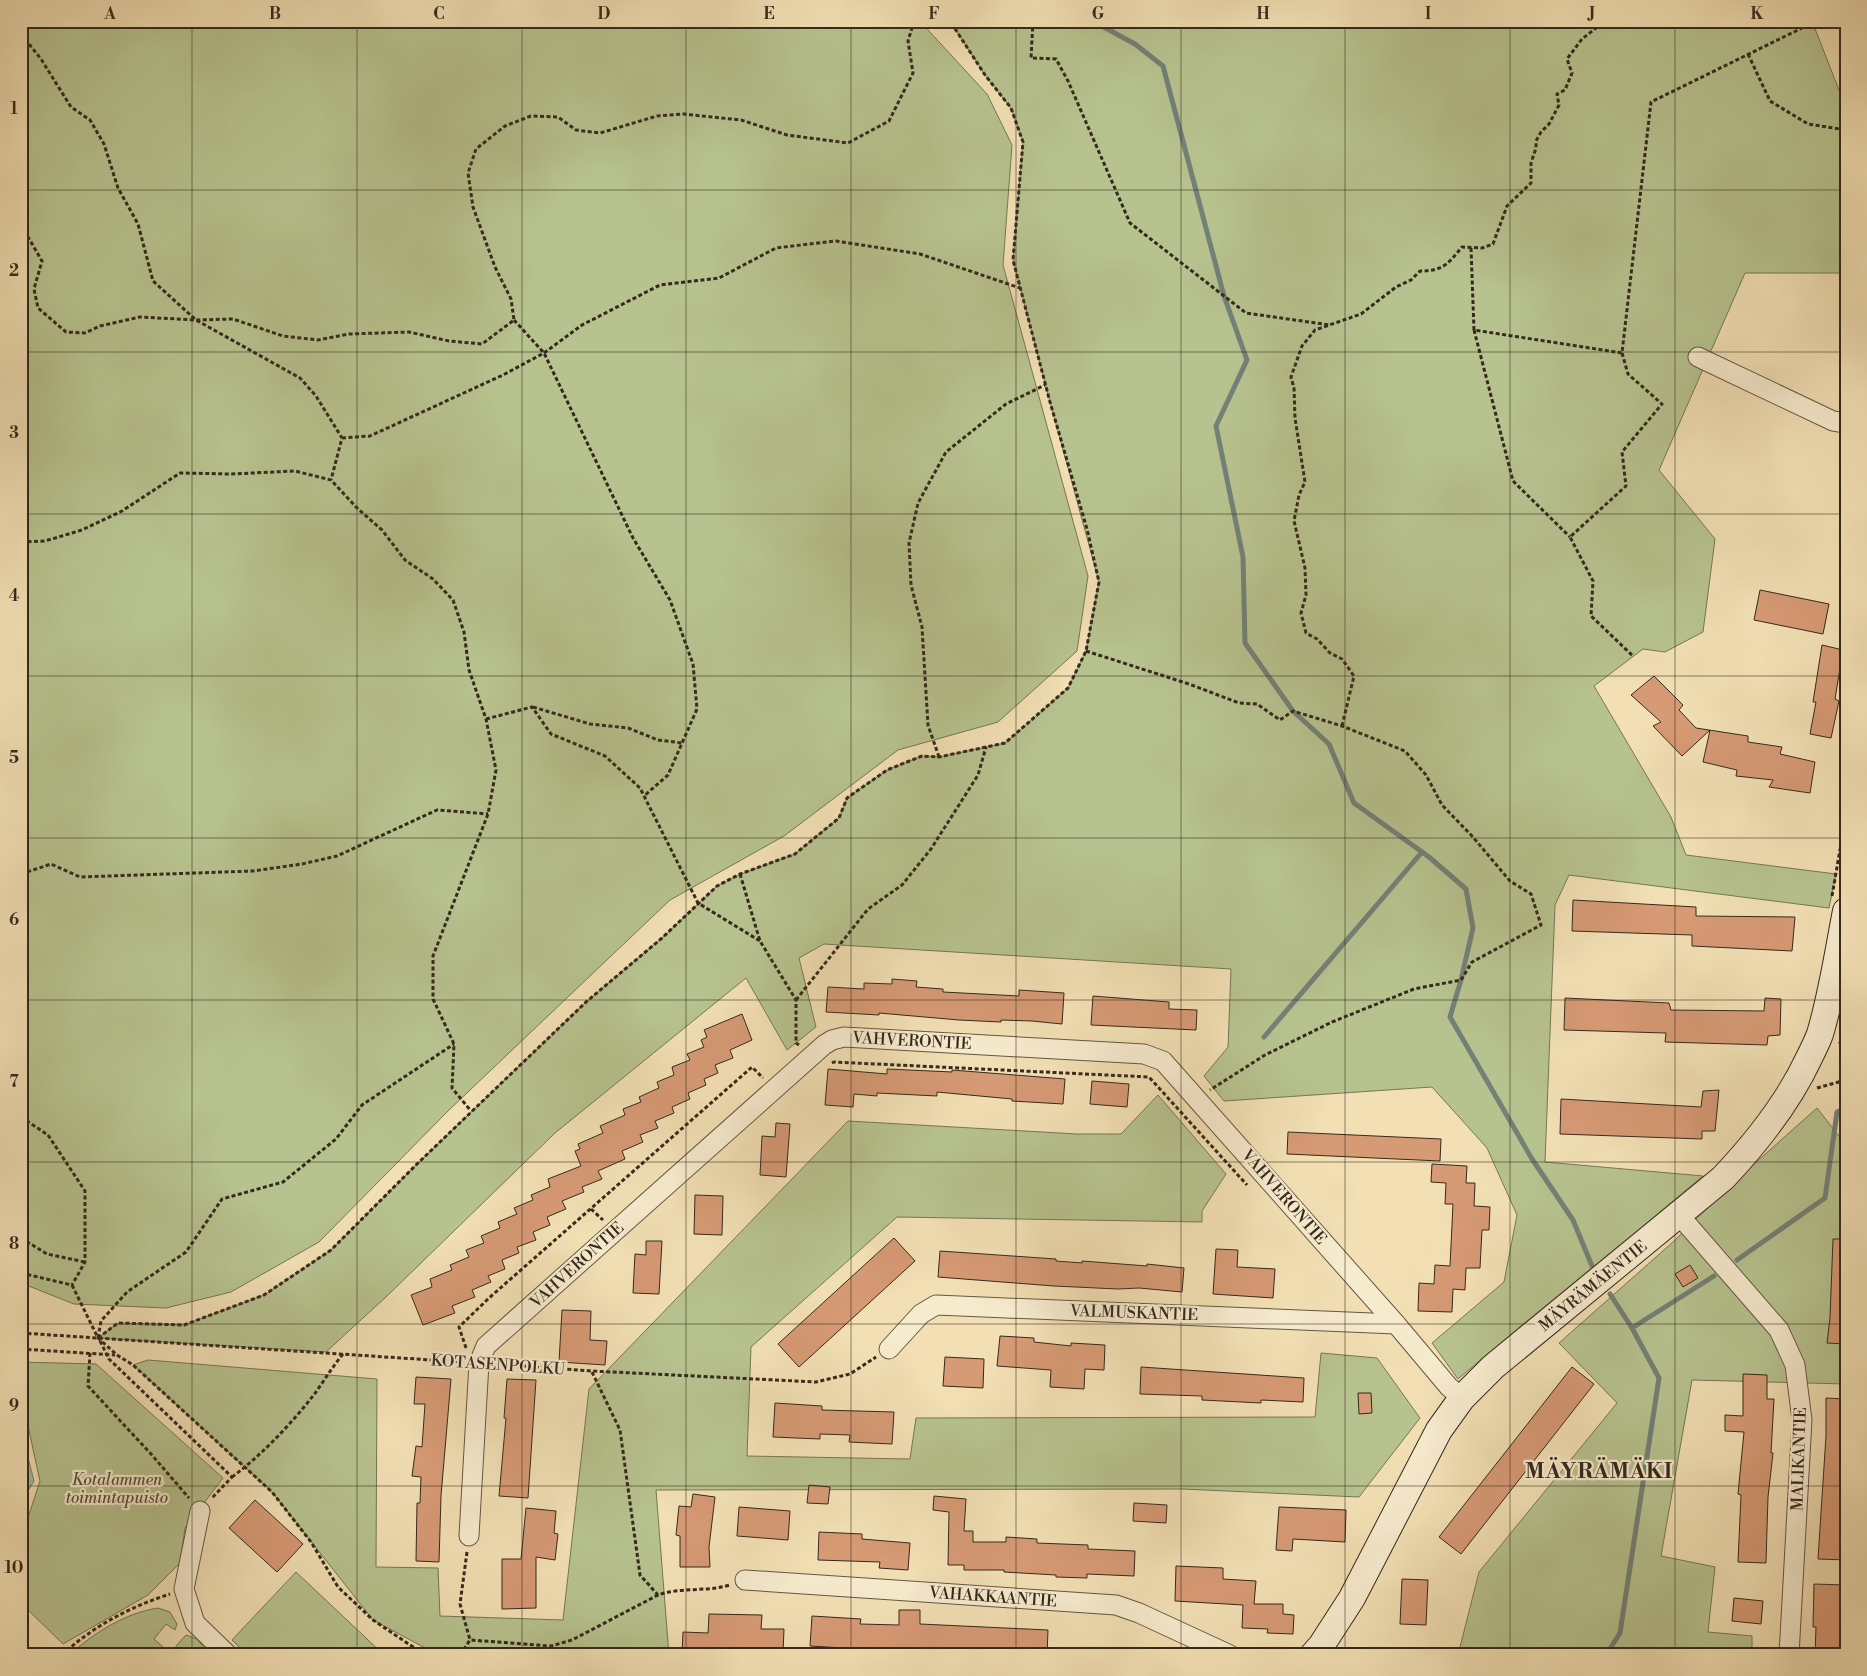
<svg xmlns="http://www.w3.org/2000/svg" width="1867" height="1676" viewBox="0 0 1867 1676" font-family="'Libre Bodoni',serif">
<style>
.green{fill:#b7c38f;stroke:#767656}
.water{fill:#9cbcb3;stroke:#738177}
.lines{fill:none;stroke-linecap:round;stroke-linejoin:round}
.stream{stroke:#738177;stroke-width:5}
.building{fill:#d69a75;stroke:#35291d}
.street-casing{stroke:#645743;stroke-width:21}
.secondary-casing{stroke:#35291d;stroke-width:28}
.path{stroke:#35291d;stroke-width:3;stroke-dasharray:4 2.5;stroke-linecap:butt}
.street{stroke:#f7ebce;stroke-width:19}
.secondary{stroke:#f7ebce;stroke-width:26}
.grid{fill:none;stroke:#35291d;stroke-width:1;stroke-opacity:0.55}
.labels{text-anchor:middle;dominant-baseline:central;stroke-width:4.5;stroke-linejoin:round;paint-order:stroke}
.street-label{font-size:16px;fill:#35291d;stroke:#f7ebce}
.park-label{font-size:16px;font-style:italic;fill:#56503a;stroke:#f7ebce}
.district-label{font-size:21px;font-weight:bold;letter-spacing:1px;fill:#35291d;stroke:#f7ebce}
.neatline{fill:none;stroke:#35291d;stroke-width:2}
.grid-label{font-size:16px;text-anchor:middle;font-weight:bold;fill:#35291d}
</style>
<rect width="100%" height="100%" fill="#f2e0b4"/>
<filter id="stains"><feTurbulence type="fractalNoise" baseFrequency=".004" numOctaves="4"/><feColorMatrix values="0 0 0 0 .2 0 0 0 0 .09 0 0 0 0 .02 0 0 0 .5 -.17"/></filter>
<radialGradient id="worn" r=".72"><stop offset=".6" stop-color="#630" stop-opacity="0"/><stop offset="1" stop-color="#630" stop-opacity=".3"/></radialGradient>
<g class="green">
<polygon points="21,21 925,21 928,30 987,94 1012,145 1003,265 1088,576 1077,651 998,722 898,750 784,836 670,900 449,1110 319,1242 231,1292 166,1308 74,1304 21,1283"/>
<path d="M950 21H1812L1846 108V273H1745L1659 470 1715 539 1703 632 1665 652 1643 649 1594 686 1671 817 1686 855 1836 874 1829 908 1569 875 1555 905 1545 1162 1703 1176C1622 1245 1538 1310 1458 1379L1432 1343 1504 1282 1517 1215 1487 1148 1432 1087 1224 1101 1204 1076 1228 1047 1231 969 824 944 799 958 816 1027 787 1050 746 978 555 1133 387 1296 326 1352 98 1338 118 1323 184 1325 264 1295 331 1250 417 1164 586 1002 662 938 717 886 741 874 795 854 839 818 847 798 887 770 922 756 939 757 1005 743 1068 688 1086 651 1099 582 1050 402 1013 260 1023 142 1011 108 985 75Z"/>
<polygon points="1158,1095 1226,1174 1202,1211 1202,1222 897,1217 751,1347 747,1456 910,1459 916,1418 1315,1417 1321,1353 1377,1358 1420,1418 1359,1497 1182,1489 656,1490 669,1655 438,1655 373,1620 272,1492 133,1365 148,1360 377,1379 376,1567 438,1568 440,1616 563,1620 589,1389 848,1121 1077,1134 1121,1134"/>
<polygon points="1817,1108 1846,1145 1846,1384 1692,1380 1661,1556 1715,1567 1708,1632 1752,1636 1752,1655 1680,1655 1666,1650 1662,1655 1458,1655 1479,1572 1617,1403 1559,1343 1673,1242 1733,1183"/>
<polygon points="21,1362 96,1364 223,1478 185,1528 180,1563 148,1595 63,1644 27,1609 23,1533 40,1481 21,1394"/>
<polygon points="296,1572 384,1655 248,1655 232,1640"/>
<path d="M158 1608 170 1612 177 1624 175 1630 166 1624 154 1639 172 1655H69C94 1633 125 1613 158 1608Z"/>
<polygon points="186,1635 197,1639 205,1649 203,1655 177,1655 175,1653 176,1646"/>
</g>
<polygon class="water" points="21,1430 34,1481 21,1503"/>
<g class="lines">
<g class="stream">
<polyline points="1096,21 1098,24 1135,44 1163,66 1224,296 1247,360 1216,426 1243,557 1245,643 1293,711 1329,744 1354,803 1429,857 1466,889 1473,928 1461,980 1450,1017 1532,1159 1573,1220 1592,1266"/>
<polyline points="1264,1037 1422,852"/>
<polyline points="1737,1260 1825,1198 1837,1112 1846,1108"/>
<polyline points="1632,1328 1714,1276"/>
<polyline points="1606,1655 1620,1633 1659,1378 1632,1328 1610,1294"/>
</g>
</g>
<g class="building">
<polygon points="1760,590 1829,604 1823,634 1754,620"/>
<polygon points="1822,645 1843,650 1835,699 1839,701 1831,738 1810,734 1816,702 1813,702"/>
<polygon points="1654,676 1683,705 1679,710 1696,728 1748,736 1748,742 1782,747 1780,754 1815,762 1810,793 1769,787 1773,780 1736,776 1737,770 1703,762 1710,730 1682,756 1653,726 1661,722 1631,695"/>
<polygon points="1573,900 1696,907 1696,916 1795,917 1792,951 1692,946 1692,935 1572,931"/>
<polygon points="892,979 917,981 916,987 943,989 943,992 1019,996 1019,990 1064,993 1062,1024 1032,1021 1001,1020 1001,1022 959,1020 879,1013 879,1015 826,1012 828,987 864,989 864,983 892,984"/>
<polygon points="1093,996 1169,1002 1169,1009 1197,1010 1196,1030 1091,1025"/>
<polygon points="1565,998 1669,1003 1671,1010 1764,1011 1765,998 1781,999 1780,1035 1768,1036 1767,1045 1665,1042 1666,1033 1564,1030"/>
<polygon points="742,1014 752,1040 730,1050 733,1058 715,1065 718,1073 704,1079 706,1085 688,1093 690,1099 672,1107 674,1113 655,1121 658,1128 640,1135 643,1142 622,1151 625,1159 598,1171 602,1179 582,1187 584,1192 562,1201 566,1209 547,1217 550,1225 533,1232 536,1240 517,1247 519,1253 502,1260 505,1269 488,1276 491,1282 472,1290 475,1297 452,1306 455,1313 423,1325 411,1295 432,1287 430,1279 452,1270 450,1265 469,1257 466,1250 484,1243 481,1236 500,1228 498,1222 517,1214 514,1208 533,1200 531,1195 550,1187 548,1179 581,1166 575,1151 580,1149 578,1144 603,1133 600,1126 625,1115 623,1109 641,1102 639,1097 659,1088 657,1082 674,1075 672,1067 690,1060 687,1054 704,1047 701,1040 707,1037 704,1030"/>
<polygon points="828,1069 887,1074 887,1069 952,1072 952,1070 1065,1079 1063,1104 1012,1101 1012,1099 937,1092 937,1096 877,1093 877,1096 854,1094 853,1107 825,1105"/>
<polygon points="1092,1081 1129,1084 1127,1107 1090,1104"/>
<polygon points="1719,1090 1715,1131 1702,1131 1702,1139 1560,1134 1561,1099 1701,1107 1703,1091"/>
<polygon points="776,1123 790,1124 786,1177 760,1175 762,1136 775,1137"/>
<polygon points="1288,1132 1441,1139 1440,1161 1287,1154"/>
<polygon points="1432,1164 1467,1166 1466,1183 1475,1183 1474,1206 1490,1207 1489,1230 1482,1230 1480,1268 1466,1268 1465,1290 1453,1289 1452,1312 1418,1311 1419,1283 1434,1284 1435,1265 1450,1266 1453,1204 1445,1204 1446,1183 1431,1182"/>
<polygon points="695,1195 723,1196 722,1235 694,1234"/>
<polygon points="894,1238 915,1261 799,1367 778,1344"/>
<polygon points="1833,1239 1846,1239 1846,1344 1827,1343 1830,1318"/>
<polygon points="646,1241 662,1241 659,1294 633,1293 635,1254 646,1255"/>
<polygon points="1216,1249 1238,1250 1237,1267 1275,1269 1273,1298 1213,1294"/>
<polygon points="940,1251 1056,1259 1056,1261 1082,1263 1082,1261 1147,1266 1147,1264 1184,1268 1182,1292 1139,1288 1118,1289 1054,1286 938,1277"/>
<polygon points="1690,1265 1698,1278 1683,1287 1675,1274"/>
<polygon points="562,1310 591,1311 590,1340 607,1341 605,1365 559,1362"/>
<polygon points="1000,1336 1034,1338 1034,1342 1071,1346 1071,1343 1105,1345 1104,1370 1085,1369 1084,1389 1050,1387 1051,1370 997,1366"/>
<polygon points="945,1357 984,1359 983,1388 943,1386"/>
<polygon points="1141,1367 1304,1378 1303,1402 1261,1400 1261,1403 1202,1400 1202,1396 1140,1394"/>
<polygon points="1572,1367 1594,1384 1461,1554 1439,1537"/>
<polygon points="1743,1374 1767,1375 1767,1399 1774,1399 1771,1453 1773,1453 1768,1497 1766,1563 1738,1562 1741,1495 1738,1494 1744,1432 1725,1431 1725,1415 1743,1416"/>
<polygon points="416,1377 451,1379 441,1496 439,1562 416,1561 417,1503 420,1503 421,1477 412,1476 416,1446 422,1447 425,1404 414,1404"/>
<polygon points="507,1379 536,1380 528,1498 499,1496 506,1418 504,1418"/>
<polygon points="1358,1393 1371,1393 1372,1413 1359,1414"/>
<polygon points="1826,1398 1846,1399 1846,1474 1843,1518 1846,1518 1846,1560 1818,1559 1826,1436"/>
<polygon points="775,1403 822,1406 822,1410 894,1412 892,1444 849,1442 850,1435 820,1434 820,1439 773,1437"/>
<polygon points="809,1485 830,1487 828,1504 807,1503"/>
<polygon points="693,1494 715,1497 709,1547 710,1567 680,1567 680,1536 676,1535 679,1506 691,1507"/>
<polygon points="934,1496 966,1499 964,1531 973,1531 973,1542 1006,1542 1006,1537 1037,1539 1037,1543 1088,1545 1088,1549 1135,1551 1134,1576 1087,1574 1087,1578 1056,1577 1056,1575 1004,1572 1004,1570 964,1570 964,1565 948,1565 949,1512 933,1510"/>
<polygon points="255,1500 303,1544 277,1572 229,1528"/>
<polygon points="1134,1503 1167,1505 1166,1523 1133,1521"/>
<polygon points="739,1507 790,1511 788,1540 737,1536"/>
<polygon points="1279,1507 1346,1510 1345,1542 1293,1539 1292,1551 1276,1550"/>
<polygon points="526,1508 556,1511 554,1533 558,1534 555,1560 536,1557 536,1608 502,1609 502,1559 521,1559"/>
<polygon points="819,1532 862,1534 862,1539 910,1543 908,1570 879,1568 880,1562 818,1560"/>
<polygon points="1176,1566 1223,1568 1223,1579 1256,1581 1254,1604 1283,1604 1283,1614 1294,1615 1293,1634 1267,1633 1268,1629 1242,1628 1243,1605 1175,1601"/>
<polygon points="1402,1579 1428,1580 1426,1625 1400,1624"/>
<polygon points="1814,1584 1846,1585 1845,1628 1842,1628 1840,1655 1815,1655 1816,1627 1813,1627"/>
<polygon points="1734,1598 1763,1601 1761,1624 1732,1621"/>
<polygon points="899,1610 920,1610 920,1624 1048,1630 1047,1655 878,1655 878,1650 810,1646 812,1616 861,1619 860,1624 899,1625"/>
<polygon points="709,1614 762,1615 761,1629 784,1629 783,1653 724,1652 724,1655 682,1655 683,1632 708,1633"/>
</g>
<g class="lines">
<g class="street-casing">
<g id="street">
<polyline points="1698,357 1833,421 1846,423"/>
<polyline points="1679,1215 1779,1330 1795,1365 1802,1420 1789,1655"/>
<polyline points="889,1349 921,1314 936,1305 1396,1324"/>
<polyline points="200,1511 184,1589 195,1623 228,1655"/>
<polyline points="469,1536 479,1363 486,1346 824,1045 832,1040 844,1037 1144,1054 1163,1061 1396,1324 1449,1387 1462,1398"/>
<polyline points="745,1580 1116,1605 1139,1613 1230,1655"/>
</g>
</g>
<g class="secondary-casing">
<path id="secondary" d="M1313 1655 1321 1646 1352 1598 1439 1430 1462 1398 1493 1367 1723 1178C1757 1142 1788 1103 1809 1058 1813 1050 1817 1042 1820 1034 1832 994 1838 952 1846 911"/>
</g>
<g class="path">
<polyline points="1033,21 1031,58 1056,59 1068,81 1130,223 1246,313 1330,325"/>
<polyline points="21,34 41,59 71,107 90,120 104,144 118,188 138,224 153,281 196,320 300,378 316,396 342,438 331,480"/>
<polyline points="1748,54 1770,101 1808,124 1846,130"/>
<polyline points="21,225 42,261 34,289 38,308 66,332 85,333 100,326 140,317 196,320 233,319 283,336 318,340 349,334 409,332 449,341 482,344 514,320 511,299 495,267 473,207 468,173 476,149 505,126 531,116 558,117 576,130 600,133 657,116 683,114 741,120 787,135 848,143 889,121 913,73 908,41 914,21"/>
<polyline points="1471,248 1474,330 1622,353 1651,102 1802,28"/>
<polyline points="514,320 544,353 633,538 670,600 693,664 697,709 668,775 644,796"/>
<polyline points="1474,330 1513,481 1570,537"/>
<polyline points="1622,353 1628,374 1662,404 1622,452 1626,486 1570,537 1593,581 1591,616 1633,656"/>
<polyline points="342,438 370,436 503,375 544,353 582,325 660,285 719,278 776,248 836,241 920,254 1020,288"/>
<polyline points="21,542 45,541 82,530 122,511 180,473 231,474 295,471 331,480 357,508 382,530 405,560 433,579 453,600 464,632 469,670 486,719 496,770 488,814 433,956 433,999 454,1044 452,1088 471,1111"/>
<polyline points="1086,651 1189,684 1239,703 1257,704 1280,720 1293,711 1342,726 1405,751 1426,775 1442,805 1472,836 1510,881 1531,894 1541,925 1472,962 1461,980 1414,989 1332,1022 1265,1055 1210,1090"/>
<polyline points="533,707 590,724 628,728 658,740 682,743"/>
<polyline points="486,719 532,707 551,734 605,756 640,788 698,903 760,941"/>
<path d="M1342 726 1354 676 1342 659 1330 653 1317 639 1306 633 1301 613 1306 595 1305 568 1294 521 1299 495 1305 482 1295 418 1294 388 1291 377 1302 346 1315 330 1361 314 1396 287 1411 280 1420 271C1443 271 1448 264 1462 247L1482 248 1493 244 1507 206 1531 183V163L1536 148V141L1541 132 1549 124 1559 105 1557 94 1565 90 1572 73 1567 59 1582 39 1605 21"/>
<polyline points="939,757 928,725 922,627 911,585 909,543 918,503 946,452 1006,404 1045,385"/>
<polyline points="21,874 51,864 80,877 253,871 302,864 337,856 437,810 488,814"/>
<polyline points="740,874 760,941 796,1000 796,1043 799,1045"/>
<polyline points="1832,896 1846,815"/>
<polyline points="796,1000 868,909 902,885 931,849 978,775 986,747"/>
<polyline points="1839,1044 1846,1039"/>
<polyline points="832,1063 834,1062 1149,1077 1247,1185"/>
<polyline points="1817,1088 1846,1080"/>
<polyline points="21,1117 48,1135 85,1191 85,1262 72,1285"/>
<polyline points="591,1209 603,1220"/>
<polyline points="21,1238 47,1254 85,1262"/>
<polyline points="21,1273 72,1285"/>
<polyline points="72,1285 98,1338 117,1355 133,1365 272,1492 311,1542 338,1587 373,1620 425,1655"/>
<polyline points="21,1333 462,1362"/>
<polyline points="98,1338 118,1323 184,1325 264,1295 331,1250 417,1164 586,1002 662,938 717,886 740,874 795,854 839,818 847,798 887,770 922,756 939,757 1005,743 1068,688 1086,651 1099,582 1087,529 1050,402 1013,260 1023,142 1011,108 985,75 950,21"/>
<polyline points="98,1338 101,1321 127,1292 186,1252 222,1199 283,1182 336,1139 362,1105 454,1044"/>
<polyline points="100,1341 109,1359 232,1477 211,1499"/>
<polyline points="466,1348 459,1327 489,1298 752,1067 763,1078"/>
<polyline points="21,1349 115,1355"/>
<polyline points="90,1353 88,1386 151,1454 189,1498"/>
<polyline points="496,1364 592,1371 816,1382 850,1374 876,1357"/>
<path d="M592 1372 620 1430 640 1575 658 1595C681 1587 707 1592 730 1585"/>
<path d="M232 1477C262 1455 293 1422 316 1392 325 1379 333 1366 343 1354"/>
<polyline points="467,1552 460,1604 470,1640"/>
<path d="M62 1655C93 1626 130 1607 170 1594"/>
<polyline points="460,1655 470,1640 551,1646 572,1640 658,1595"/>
</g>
<use href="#street" class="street"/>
<use href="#secondary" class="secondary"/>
</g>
<path class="grid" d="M192 21V1655M357 21V1655M522 21V1655M686 21V1655M851 21V1655M1016 21V1655M1181 21V1655M1345 21V1655M1510 21V1655M1675 21V1655M21 190H1846M21 352H1846M21 514H1846M21 676H1846M21 838H1846M21 1000H1846M21 1162H1846M21 1324H1846M21 1486H1846"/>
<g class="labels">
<g class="street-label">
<text transform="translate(912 1041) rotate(3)">VAHVERONTIE</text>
<text transform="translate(1284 1197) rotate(49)">VAHVERONTIE</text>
<text transform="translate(577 1265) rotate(-42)">VAHVERONTIE</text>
<text transform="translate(1593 1286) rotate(-39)">MÄYRÄMÄENTIE</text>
<text transform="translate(1134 1313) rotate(2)">VALMUSKANTIE</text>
<text transform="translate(498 1365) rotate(4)">KOTASENPOLKU</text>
<text transform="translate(1799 1459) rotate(-88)">MALIKANTIE</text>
<text transform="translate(993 1597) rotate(4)">VAHAKKAANTIE</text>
</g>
<g class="park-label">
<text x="117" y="1480">Kotalammen<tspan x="117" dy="18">toimintapuisto</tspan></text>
</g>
<g class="district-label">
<text x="1599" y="1472">MÄYRÄMÄKI</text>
</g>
</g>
<rect width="1867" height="1676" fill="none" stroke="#f2e0b4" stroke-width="55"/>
<rect x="28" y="28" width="1812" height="1620" class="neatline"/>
<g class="grid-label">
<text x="110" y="19">A</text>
<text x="275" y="19">B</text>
<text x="439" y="19">C</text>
<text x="604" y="19">D</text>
<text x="769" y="19">E</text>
<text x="934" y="19">F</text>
<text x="1098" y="19">G</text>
<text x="1263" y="19">H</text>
<text x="1428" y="19">I</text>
<text x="1592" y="19">J</text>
<text x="1757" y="19">K</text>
<text x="14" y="114">1</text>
<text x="14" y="276">2</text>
<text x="14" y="438">3</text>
<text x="14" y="601">4</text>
<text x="14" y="763">5</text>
<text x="14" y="925">6</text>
<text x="14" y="1087">7</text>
<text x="14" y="1249">8</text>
<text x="14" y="1411">9</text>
<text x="14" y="1573">10</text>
</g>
<rect width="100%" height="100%" filter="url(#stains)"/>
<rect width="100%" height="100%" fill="url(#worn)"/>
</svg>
